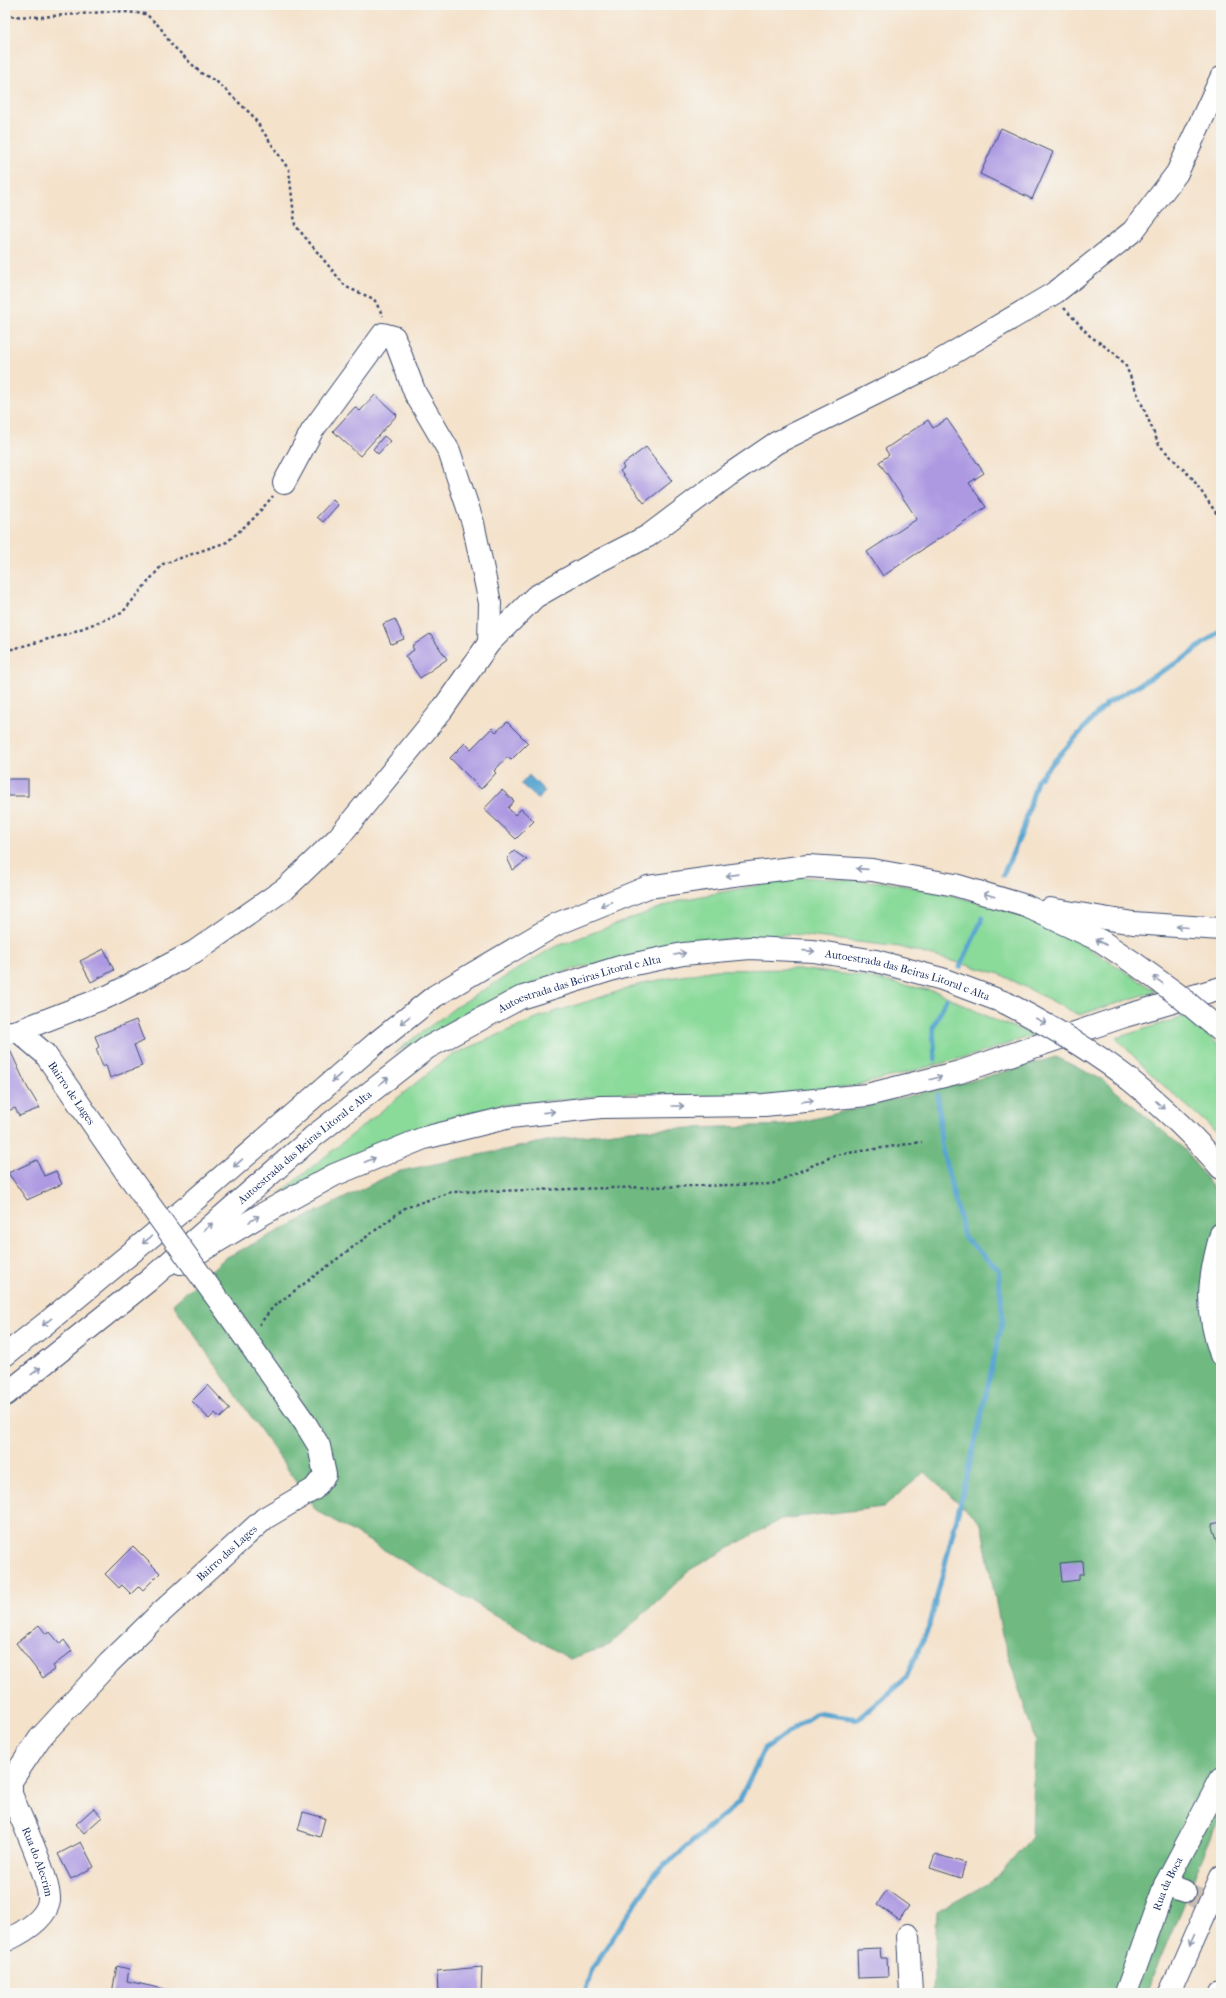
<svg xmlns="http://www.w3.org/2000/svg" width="1226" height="1998" viewBox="0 0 1226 1998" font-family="'IM FELL French Canon',serif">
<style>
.green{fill:#8ada9a;stroke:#52847c}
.forest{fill:#6fba82;stroke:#457470}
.water{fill:#57a4d0;stroke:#396a97}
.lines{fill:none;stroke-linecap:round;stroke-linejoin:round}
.stream{stroke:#57a4d0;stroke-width:5}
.building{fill:#ac99e2}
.minor-tunnel{stroke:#c9beb5;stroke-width:22;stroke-dasharray:22 11;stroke-linecap:butt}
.minor-casing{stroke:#3c4a6e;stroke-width:24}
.highway-casing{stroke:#3c4a6e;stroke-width:24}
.path{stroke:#3c4a6e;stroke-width:2.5;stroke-dasharray:3 3;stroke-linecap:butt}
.minor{stroke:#fff;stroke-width:22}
.highway{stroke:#fff;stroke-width:22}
.minor-bridge-casing{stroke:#3c4a6e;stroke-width:24;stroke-linecap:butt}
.highway-bridge-casing{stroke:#3c4a6e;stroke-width:24;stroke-linecap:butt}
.minor-bridge{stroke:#fff;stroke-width:22}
.highway-bridge{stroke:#fff;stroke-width:22}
.oneway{stroke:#8d97ae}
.labels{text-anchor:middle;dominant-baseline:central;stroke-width:3.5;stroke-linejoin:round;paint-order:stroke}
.street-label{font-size:11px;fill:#1b2f5e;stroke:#f6f6f2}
</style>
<rect width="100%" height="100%" fill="#f6f6f2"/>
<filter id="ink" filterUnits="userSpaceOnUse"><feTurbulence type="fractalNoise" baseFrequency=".025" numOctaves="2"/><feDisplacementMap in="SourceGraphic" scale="8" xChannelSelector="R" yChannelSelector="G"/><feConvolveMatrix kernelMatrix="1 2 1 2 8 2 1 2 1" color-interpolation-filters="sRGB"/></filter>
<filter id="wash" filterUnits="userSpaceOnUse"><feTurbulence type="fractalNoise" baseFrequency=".012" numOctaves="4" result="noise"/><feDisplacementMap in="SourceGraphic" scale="16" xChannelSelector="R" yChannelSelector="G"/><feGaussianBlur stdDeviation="0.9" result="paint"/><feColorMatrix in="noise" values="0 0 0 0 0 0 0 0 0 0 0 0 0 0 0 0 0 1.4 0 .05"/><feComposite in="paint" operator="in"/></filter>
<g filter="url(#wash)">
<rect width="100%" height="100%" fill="#f4e2cb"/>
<g class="green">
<polygon points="801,877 884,882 944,893 1012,912 1060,930 1156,991 1079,1015 1000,974 900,947 791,934 686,943 554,974 394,1053 456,1007 552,948 681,900"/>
<polygon points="797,969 861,976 938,992 992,1019 1034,1035 981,1053 852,1087 770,1096 695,1096 633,1093 494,1106 427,1128 279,1194 448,1057 539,1017 648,982 715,970"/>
<polygon points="1186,1016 1221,1047 1221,1140 1211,1127 1154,1077 1116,1038"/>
</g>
<polygon class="forest" points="1056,1057 1103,1080 1184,1149 1221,1198 1221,1813 1146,1993 933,1993 937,1912 997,1878 1032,1837 1035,1740 1002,1635 981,1523 925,1472 883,1507 781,1519 691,1569 610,1645 570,1659 316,1510 173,1304 225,1258 396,1172 552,1140 629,1130 788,1125 967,1082"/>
<polygon class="water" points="529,775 545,791 538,799 521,784"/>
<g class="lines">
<g class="stream">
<polyline points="1003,875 1023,830 1037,780 1106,704 1183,659 1221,630"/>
<polyline points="960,967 983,917"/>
<polyline points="935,1060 933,1028 946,999"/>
<polyline points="585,1993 592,1969 655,1874 739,1802 764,1749 816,1713 858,1719 906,1678 930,1624 967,1477 1003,1319 998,1269 964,1237 941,1144 938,1095"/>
</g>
</g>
<g id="blocks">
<g class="building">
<polygon points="1001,128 1053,152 1032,199 980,174"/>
<polygon points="375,395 397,415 360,456 333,431 355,407 360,411"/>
<polygon points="947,419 984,473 969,483 986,507 883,576 867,552 917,519 879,462 889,455 885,449 928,420 933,428"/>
<polygon points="384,436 390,441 378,454 373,449"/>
<polygon points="646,447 672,481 644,503 620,471 624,468 622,465"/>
<polygon points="333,500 338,505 323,522 317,517"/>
<polygon points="395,619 404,639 391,644 383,624"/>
<polygon points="430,634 447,659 420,678 405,656 414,650 412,646"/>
<polygon points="507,722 528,743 511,760 507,757 494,771 496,773 481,789 450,758 465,743 471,749 492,728 496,732"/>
<rect x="5" y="779" width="23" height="17"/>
<polygon points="502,790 514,801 508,808 515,815 521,809 534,821 516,839 484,809"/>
<polygon points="514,851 527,860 513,870 507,858"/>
<polygon points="104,949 114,970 91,982 80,961"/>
<polygon points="136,1020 144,1041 134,1045 142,1066 110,1078 106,1065 103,1067 96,1049 99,1047 95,1036"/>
<polygon points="5,1039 26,1085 40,1108 19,1116 15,1108 5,1112"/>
<polygon points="37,1160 44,1176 56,1171 62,1184 27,1200 8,1173"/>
<polygon points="208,1385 230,1409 220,1418 215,1413 209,1419 192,1401"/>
<polygon points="1221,1522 1221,1551 1212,1524"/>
<polygon points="133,1546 160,1573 143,1590 139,1586 131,1594 122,1585 119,1588 105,1574"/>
<polygon points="1083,1561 1084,1574 1079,1574 1079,1580 1062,1582 1060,1563"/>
<polygon points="39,1625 46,1634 50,1632 60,1644 64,1640 72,1651 53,1666 55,1669 43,1678 16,1643"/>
<polygon points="94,1808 102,1817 84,1833 76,1824"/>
<polygon points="303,1812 325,1818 320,1837 298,1830"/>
<polygon points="81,1842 94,1867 71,1879 58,1854"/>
<polygon points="935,1854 965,1863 961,1878 930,1868"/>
<polygon points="887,1890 909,1906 899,1920 877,1904"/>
<polygon points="880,1948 881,1958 887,1958 888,1977 858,1978 857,1949"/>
<polygon points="117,1966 129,1969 127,1981 173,1991 172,1993 112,1993"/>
<polygon points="482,1967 481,1993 438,1993 437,1971"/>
</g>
</g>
</g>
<g filter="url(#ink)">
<use href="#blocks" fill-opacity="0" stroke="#3c4a6e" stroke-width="1"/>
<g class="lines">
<polyline class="minor-tunnel" points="1184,1892 1221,1908"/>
<g class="minor-casing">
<g id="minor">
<polyline points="284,483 312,431 383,334 394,337 415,393 449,451 473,523 490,603 489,643"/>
<polyline points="18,1031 109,996 194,952 286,888 338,838 442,710 489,643 535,597 593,564 648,536 729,475 776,443 931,366 1056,292 1133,231 1177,173 1221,78"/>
<path id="s1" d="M5 1033 18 1031 45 1054 126 1172"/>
<path d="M1221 1234C1208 1281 1205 1308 1221 1355"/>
<path id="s2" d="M5 1793 11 1794C20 1816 51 1881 49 1901 46 1920 20 1934 5 1941"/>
<path id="s3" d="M11 1794V1781L40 1738 109 1663 157 1616 265 1518 314 1489 325 1475 319 1446 305 1423 222 1305"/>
<polyline points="1165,1885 1184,1892"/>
<polyline points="908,1935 911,1993"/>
<path id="s4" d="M1126 1993 1165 1885 1221 1779"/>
</g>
</g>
<g class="highway-casing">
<g id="highway">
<polyline points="1050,909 1133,923 1221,929"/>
<path d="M1130 1080C1163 1107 1194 1136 1221 1168"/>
<polyline points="181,1263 261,1215 334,1175 424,1138 510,1117 601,1107 764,1105 867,1095 960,1072 1125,1016 1221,988"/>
<polyline points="5,1355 45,1324 188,1206 376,1043 435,996 557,924 648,887 733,875 808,866 872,870 955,885 1026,906 1101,941 1134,963"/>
<path id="s5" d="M5 1395 148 1281 314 1136 427 1048 520 998 620 967 683 954 750 948 813 951 876 961 942 979 1006 1003"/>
<polyline points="1170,1993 1221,1877"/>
<polyline points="1220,1993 1221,1990"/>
</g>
</g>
<g class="path">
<polyline points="5,16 42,17 115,11 146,14 160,27 171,44 201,73 217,82 252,115 289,170 295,225 346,287 374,299 383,316"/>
<polyline points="1064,308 1090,336 1113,352 1125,364 1159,445 1192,478 1221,520"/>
<polyline points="5,651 70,633 122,613 163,564 227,542 254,518 273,496"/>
<polyline points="259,1325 273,1307 405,1208 451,1192 772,1184 835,1155 922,1142"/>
</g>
<use href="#minor" class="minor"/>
<use href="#highway" class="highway"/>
<g class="minor-bridge-casing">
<polyline id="minor-bridge" points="126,1172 222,1305"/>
</g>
<g class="highway-bridge-casing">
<g id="highway-bridge">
<polyline points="1134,963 1177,994 1221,1031"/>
<path d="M1006 1003C1050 1026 1092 1050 1130 1080"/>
</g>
</g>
<use href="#minor-bridge" class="minor-bridge"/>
<use href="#highway-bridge" class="highway-bridge"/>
</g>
<defs><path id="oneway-shaft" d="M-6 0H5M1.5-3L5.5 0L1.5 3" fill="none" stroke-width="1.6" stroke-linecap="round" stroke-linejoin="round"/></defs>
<g class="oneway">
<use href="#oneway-shaft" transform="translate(862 869) rotate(-176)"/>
<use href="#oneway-shaft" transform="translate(732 875) rotate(172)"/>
<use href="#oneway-shaft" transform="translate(989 895) rotate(-163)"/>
<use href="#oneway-shaft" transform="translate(606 904) rotate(158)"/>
<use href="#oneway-shaft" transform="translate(1182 927) rotate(-175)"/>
<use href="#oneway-shaft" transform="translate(1101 942) rotate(-150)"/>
<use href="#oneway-shaft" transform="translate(809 951) rotate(4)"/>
<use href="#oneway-shaft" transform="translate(680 954) rotate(-10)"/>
<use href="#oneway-shaft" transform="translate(1158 980) rotate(-144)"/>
<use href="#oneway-shaft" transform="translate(405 1020) rotate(142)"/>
<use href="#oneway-shaft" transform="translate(1041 1021) rotate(27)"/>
<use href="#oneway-shaft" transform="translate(336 1078) rotate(139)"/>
<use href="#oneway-shaft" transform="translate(936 1078) rotate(-14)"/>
<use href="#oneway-shaft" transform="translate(384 1081) rotate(-38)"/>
<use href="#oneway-shaft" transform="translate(808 1101) rotate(-6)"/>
<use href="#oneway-shaft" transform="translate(1160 1105) rotate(44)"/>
<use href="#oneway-shaft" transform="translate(678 1106)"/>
<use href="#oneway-shaft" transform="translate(549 1112) rotate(-6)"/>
<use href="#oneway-shaft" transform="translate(370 1160) rotate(-23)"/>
<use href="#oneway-shaft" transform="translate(238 1163) rotate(139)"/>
<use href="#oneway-shaft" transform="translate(254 1219) rotate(-32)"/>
<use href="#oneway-shaft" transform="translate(208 1227) rotate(-41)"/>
<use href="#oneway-shaft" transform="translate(147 1240) rotate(140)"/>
<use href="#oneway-shaft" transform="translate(47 1322) rotate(141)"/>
<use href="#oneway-shaft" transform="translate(36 1371) rotate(-38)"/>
<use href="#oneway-shaft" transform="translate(1191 1942) rotate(114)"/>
</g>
</g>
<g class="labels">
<g class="street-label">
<text stroke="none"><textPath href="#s5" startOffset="1049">Autoestrada das Beiras Litoral e Alta</textPath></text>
<text stroke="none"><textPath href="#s5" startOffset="713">Autoestrada das Beiras Litoral e Alta</textPath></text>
<text stroke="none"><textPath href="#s1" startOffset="96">Bairro de Lages</textPath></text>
<text stroke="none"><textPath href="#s5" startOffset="389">Autoestrada das Beiras Litoral e Alta</textPath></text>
<text stroke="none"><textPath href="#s3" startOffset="328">Bairro das Lages</textPath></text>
<text stroke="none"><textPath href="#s2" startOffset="79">Rua do Alecrim</textPath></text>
<text stroke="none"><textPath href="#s4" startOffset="117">Rua da Boca</textPath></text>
</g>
</g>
<rect width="1226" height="1998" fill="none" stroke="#f6f6f2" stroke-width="20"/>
</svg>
